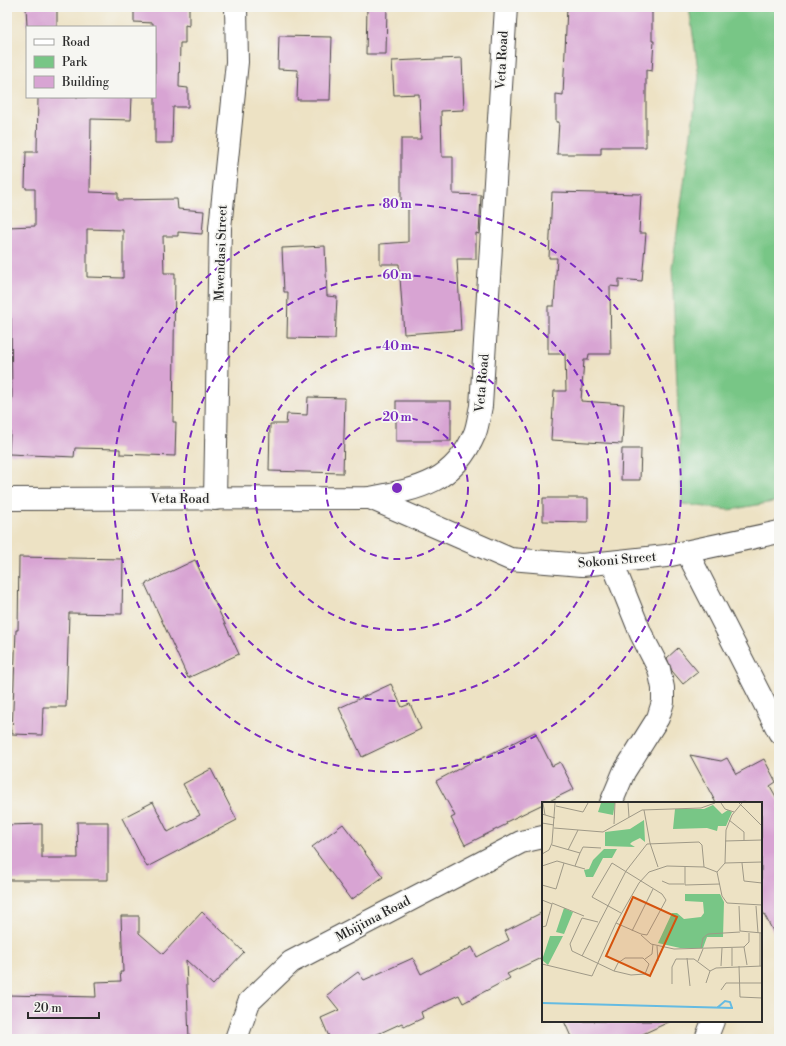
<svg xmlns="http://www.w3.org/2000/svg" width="786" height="1046" viewBox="0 0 786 1046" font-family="'Libre Bodoni',serif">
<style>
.green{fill:#78c686;stroke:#527858}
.building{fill:#d8a4d3;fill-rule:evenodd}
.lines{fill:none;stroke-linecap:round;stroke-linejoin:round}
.minor-casing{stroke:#484642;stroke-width:24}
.minor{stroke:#fff;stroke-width:22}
.ring{fill:none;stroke:#7b2cbf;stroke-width:2;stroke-dasharray:7 5}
.labels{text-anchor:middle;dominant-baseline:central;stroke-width:3.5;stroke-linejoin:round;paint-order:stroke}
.street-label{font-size:13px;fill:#2b2b2b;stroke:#f6f6f2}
.inset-river{fill:none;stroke:#65bbe2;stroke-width:2}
.inset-road{fill:none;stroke:#9f9987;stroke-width:1}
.view{fill:#d5540f;fill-opacity:0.15;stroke:#d5540f;stroke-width:2}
.inset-edge{fill:none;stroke:#2b2b2b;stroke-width:2}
.centre{fill:#7b2cbf;stroke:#f6f6f2;stroke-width:2}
.ring-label{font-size:12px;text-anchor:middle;font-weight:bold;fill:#7b2cbf;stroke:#f6f6f2;stroke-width:3.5;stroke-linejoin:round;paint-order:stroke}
</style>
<rect width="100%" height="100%" fill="#f6f6f2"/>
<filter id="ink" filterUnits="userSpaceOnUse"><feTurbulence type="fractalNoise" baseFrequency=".025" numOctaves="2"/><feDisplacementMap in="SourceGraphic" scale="8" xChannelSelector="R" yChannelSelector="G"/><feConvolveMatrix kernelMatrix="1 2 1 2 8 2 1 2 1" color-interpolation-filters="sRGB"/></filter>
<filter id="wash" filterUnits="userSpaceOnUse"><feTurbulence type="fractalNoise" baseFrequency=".012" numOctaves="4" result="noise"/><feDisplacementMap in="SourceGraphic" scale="16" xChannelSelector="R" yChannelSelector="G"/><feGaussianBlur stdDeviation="0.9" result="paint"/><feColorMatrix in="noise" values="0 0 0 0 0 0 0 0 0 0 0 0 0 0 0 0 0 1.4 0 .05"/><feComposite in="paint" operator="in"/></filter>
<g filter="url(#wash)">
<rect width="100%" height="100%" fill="#ede2c4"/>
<polygon class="green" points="689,7 779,7 779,501 729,510 682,504 672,268 699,77"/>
<g id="blocks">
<g class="building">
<polygon points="26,7 57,7 57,27 27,27"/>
<polygon points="134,7 189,7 189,26 185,25 185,43 180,43 179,87 188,88 188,107 173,107 172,143 155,143 155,27 153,27 153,23 134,22"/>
<polygon points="367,7 387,7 386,54 366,54"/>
<polygon points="567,7 652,7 652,41 654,41 652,71 646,70 646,147 601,147 601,154 557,154 559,122 556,122 556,94 563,95"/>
<polygon points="279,36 332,37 330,100 297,100 298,70 278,69"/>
<polygon points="462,58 464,110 441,111 442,157 453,157 453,194 481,195 479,234 476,233 476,259 457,259 461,330 404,334 399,264 380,264 380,244 408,242 408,205 401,205 401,139 421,139 419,94 394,95 392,61"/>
<path d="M38 97H132L131 120 91 119 90 192 118 193V200L177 199 178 209 204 211 202 234 178 232V236H163L164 273H175L173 422H176L175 456 120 454V449L75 448 74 457 9 454 12 395 11 318H7V227L35 226V189H26V187H25L26 152H37ZM87 229 123 230V278L87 277Z"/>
<polygon points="552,192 641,194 639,233 646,233 642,281 619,279 619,287 610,286 611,354 589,354 588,360 584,360 581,401 624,404 622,444 551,440 554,391 566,391 565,354 548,354 548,306 554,306 557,258 549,258"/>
<polygon points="325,246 327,296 337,297 335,339 287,338 288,292 284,292 282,248"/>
<polygon points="308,397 345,398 343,473 269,471 270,424 286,424 287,414 307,415"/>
<rect x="396" y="401" width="55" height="40"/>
<polygon points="622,449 641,449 640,480 621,480"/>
<polygon points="543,498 588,498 588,522 543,521"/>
<polygon points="19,557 123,559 122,614 69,613 66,707 43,707 42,735 12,734 16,630 18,630"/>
<polygon points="195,560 239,654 188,678 145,584"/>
<polygon points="678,648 698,672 683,684 672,671 667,658"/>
<polygon points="391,684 402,707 410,704 421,729 362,757 339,708"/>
<polygon points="535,732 552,766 560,762 574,789 506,822 507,824 465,845 451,818 455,816 436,781 477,759 478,760"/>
<polygon points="690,755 721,761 727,758 736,774 764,759 776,782 770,786 779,802 779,943 761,908 761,803 716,803"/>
<polygon points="211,769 237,820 147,867 122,818 153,802 168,832 200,815 183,784"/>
<polygon points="77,822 108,822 108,880 7,880 7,825 42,824 42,858 78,858"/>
<polygon points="343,824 383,877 351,900 312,847"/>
<polygon points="202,912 244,952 213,985 186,960 189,1039 7,1039 7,995 96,997 95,982 121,981 120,972 123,972 121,916 139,916 139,933 163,954"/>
<polygon points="543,912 543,957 507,974 510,978 463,1003 459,995 421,1012 423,1018 404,1027 402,1023 367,1039 330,1039 321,1018 339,1010 327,995 358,972 364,980 413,958 421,974 472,947 477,957 509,940 505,931"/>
<polygon points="564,1021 671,1021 632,1039 572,1039"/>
</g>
</g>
</g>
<g filter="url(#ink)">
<use href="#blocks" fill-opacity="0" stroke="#484642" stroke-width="1"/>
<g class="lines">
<g class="minor-casing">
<g id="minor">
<polyline points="370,498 510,559 582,565 666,556 779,532"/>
<path d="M7 499 370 498C418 489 454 483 475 433 478 425 479 415 481 406L506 7"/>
<polyline points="215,499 220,228 237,62 236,7"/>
<polyline points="687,552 779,732"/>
<polyline points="611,803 624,772 658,718 663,702 663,688 659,669 641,634 612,562"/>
<polyline points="236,1039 249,1002 291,962 521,842 543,837"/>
<polyline points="706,1039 713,1021"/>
</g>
</g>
<use href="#minor" class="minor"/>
</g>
</g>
<g class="ring">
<circle cx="397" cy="488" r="71"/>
<circle cx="397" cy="488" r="142"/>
<circle cx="397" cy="488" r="213"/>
<circle cx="397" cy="488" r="284"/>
</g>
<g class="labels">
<g class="street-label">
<text transform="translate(502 60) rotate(-87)">Veta Road</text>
<text transform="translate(221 253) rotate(-88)">Mwendasi Street</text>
<text transform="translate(482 383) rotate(-85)">Veta Road</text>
<text x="180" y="499">Veta Road</text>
<text transform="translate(617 560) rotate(-5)">Sokoni Street</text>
<text transform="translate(373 919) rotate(-28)">Mbijima Road</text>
</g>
</g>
<g transform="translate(542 802)">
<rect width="220" height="220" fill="#ede2c4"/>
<path d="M59 1H73L71 13 56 10ZM171 3 180 12 186 8 190 10 184 24H176L175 29 165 26 131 27 133 7H162ZM102 18 103 40 98 36 90 40 88 42 93 45 63 44V30L88 27ZM62 47H75L70 56H61L51 75H44L42 68 47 67 51 58ZM143 92H178L182 100 181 135H165L161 146H138L116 141 130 111H135L142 117 159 115 162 111 161 100 143 99ZM22 106 31 110 22 132 14 130ZM8 134H21L6 163 0 158Z" fill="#78c686"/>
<path class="inset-river" d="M0 201 191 206M175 206 183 199 188 200 190 206"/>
<path class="inset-road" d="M1 1 3 13M86 1 87 15M179 1 183 7 192 10M197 1 220 24M14 4 41 10 46 1M102 8 108 41 116 65M0 12 13 16M187 18 202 30V38M0 21 12 23M72 22 73 1M12 26 61 30 100 8 159 6 173 1M183 39 220 38M10 43 38 51 33 64M26 48 36 28M38 51 41 45 59 46M0 52 7 48 10 41 13 1M183 61 184 28 190 13 200 1M200 61 202 79 220 81M0 64 15 59 43 67M143 65V83L178 82M175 70 180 94 185 101 220 103M175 70 183 61 220 60M120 79 127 82H142M0 83 14 87 22 61M0 98 10 102 4 124 0 125M10 101 42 114M197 104 198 129 220 131M214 104 216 131M56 120 40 116 28 142 30 149 72 169 89 173 103 172 107 162 101 156H83L76 161 72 169M74 121 99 132 105 133 124 98 120 92 70 61 50 95 79 111M90 129 111 87M99 133 109 142 132 147 202 145M115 144 116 159M202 145 205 163M202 145 207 140V131M159 146 161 136 166 132 198 130M40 154 84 69 105 42 157 40 160 43 162 65M145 156 148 184M103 157 110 152 111 142M156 159 161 147M0 162 50 174 74 121 97 81 107 70 125 64 162 65 175 70M179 164 180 146M190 164V146M197 164 198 195 220 196M218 164V131M164 181 168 169 174 166 220 164M130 182V165L134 157H152L168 169M179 188 184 181H220"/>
<path class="view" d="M91 95 135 115 108 174 64 154Z"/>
<rect width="220" height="220" class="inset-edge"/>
</g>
<circle cx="397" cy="488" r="6" class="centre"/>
<g class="ring-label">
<text x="397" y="208">80 m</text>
<text x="397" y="279">60 m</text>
<text x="397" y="350">40 m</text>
<text x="397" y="421">20 m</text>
</g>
<rect width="786" height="1046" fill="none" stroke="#f6f6f2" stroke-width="24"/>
<rect x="26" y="26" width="130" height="72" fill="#f6f6f2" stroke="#a5a5a2"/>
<rect x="34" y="39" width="20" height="6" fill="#ffffff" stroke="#a5a5a2"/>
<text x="62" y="46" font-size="12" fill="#2b2b2b">Road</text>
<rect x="34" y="56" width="20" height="12" fill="#78c686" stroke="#a5a5a2"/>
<text x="62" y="66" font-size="12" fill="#2b2b2b">Park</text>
<rect x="34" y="76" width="20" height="12" fill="#d8a4d3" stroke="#a5a5a2"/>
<text x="62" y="86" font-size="12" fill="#2b2b2b">Building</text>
<path d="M28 1012v6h71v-6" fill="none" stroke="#2b2b2b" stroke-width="2"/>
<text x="34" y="1012" font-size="12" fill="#2b2b2b" stroke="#f6f6f2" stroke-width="3" paint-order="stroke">20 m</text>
</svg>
